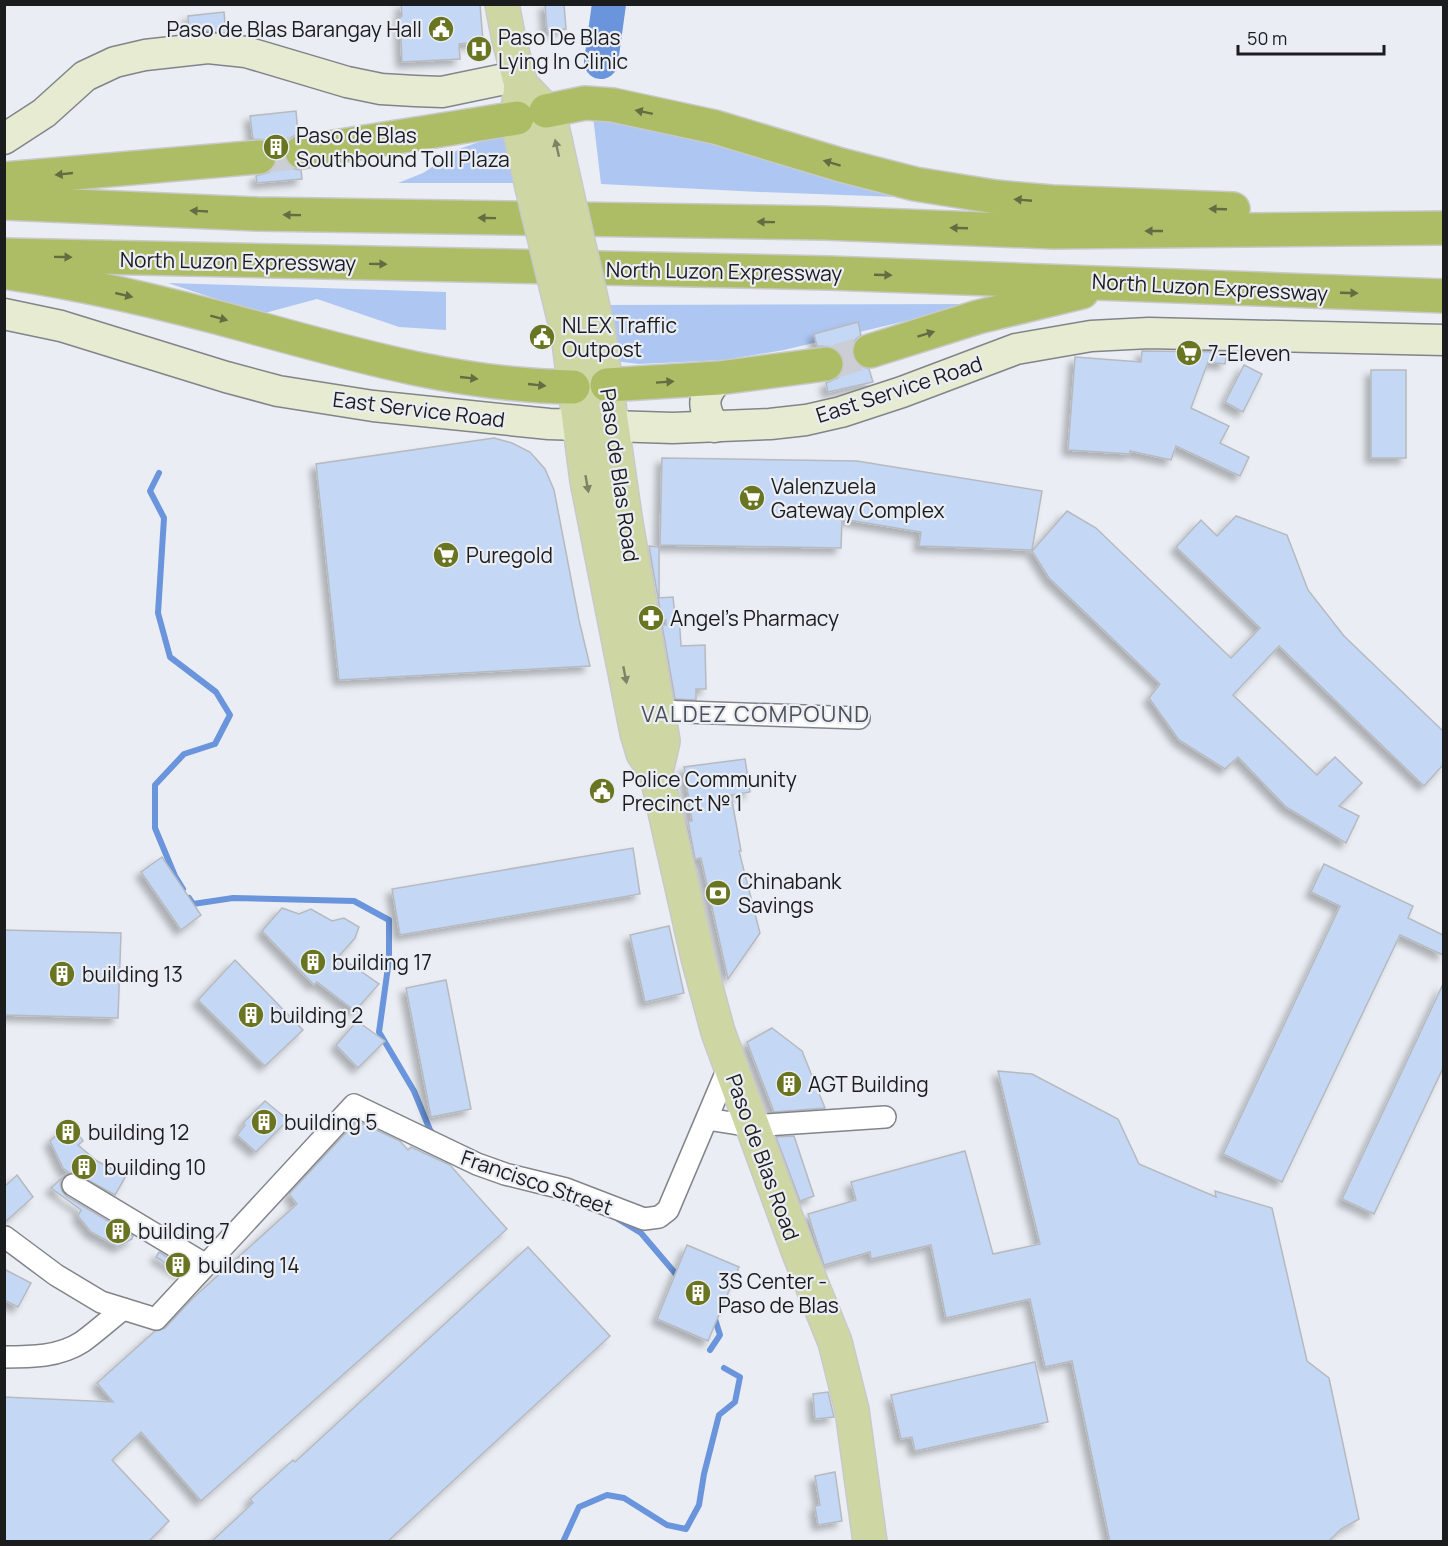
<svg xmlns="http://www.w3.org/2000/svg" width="1448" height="1546" viewBox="0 0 1448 1546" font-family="Manrope,sans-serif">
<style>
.green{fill:#adc7f2}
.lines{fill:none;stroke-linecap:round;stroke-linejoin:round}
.stream{stroke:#6a95dc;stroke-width:6}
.river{stroke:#6a95dc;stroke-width:34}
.building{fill:#c4d7f5;stroke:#b6babf;stroke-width:1.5;filter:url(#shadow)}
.highway-tunnel{stroke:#cbced4;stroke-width:33;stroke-dasharray:33 16;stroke-linecap:butt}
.street-casing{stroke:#818489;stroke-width:24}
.secondary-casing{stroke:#818489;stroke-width:33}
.primary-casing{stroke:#c8c9c9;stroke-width:36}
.highway-casing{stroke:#c8c9c9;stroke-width:36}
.street{stroke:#fff;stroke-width:21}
.secondary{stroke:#e6ebd1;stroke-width:30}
.primary{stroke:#ced7a3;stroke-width:33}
.highway{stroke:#adbd66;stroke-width:33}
.primary-bridge-casing{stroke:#c8c9c9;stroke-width:36;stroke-linecap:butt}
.primary-bridge{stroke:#ced7a3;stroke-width:33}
.oneway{fill:#646c42}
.oneway2{fill:#7d8367}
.labels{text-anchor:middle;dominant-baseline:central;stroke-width:4.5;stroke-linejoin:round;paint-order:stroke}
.poi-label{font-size:21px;fill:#1a1c1e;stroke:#eaeef4;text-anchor:start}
.street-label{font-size:21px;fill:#1a1c1e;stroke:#eaeef4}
.neighbourhood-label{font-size:22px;letter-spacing:1.5px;fill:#4c4f54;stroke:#eaeef4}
</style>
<defs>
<filter id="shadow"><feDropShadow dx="-5.5" dy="5.5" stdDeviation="3" flood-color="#0004"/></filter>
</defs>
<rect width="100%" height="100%" fill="#eaeef4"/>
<g class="green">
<polygon points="592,108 924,198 759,192 601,184"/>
<polygon points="507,132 521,183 398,183 423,173 459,149"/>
<polygon points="168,283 446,292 446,330 399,327 317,299 261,314"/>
<polygon points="977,304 784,350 724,360 639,364 622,362 612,357 606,305"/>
</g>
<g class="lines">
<g class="stream">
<polyline points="159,473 150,491 164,518 158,613 170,657 216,692 230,715 215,744 184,754 155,785 155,828 175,876 183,889"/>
<polyline points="189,898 193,904 233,898 354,901 389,920 389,960 379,1032 414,1091 430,1130 435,1136"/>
<polyline points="618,1219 641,1233 681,1280"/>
<polyline points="710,1350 720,1335 714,1316"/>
<polyline points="563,1542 579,1507 607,1495 624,1498 667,1525 686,1529 699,1505 704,1474 719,1415 735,1402 740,1377 724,1368"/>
</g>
<polyline class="river" points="601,62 609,4"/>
</g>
<g class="building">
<polygon points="401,4 480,4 483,42 459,44 460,59 402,62 400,16 402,16"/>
<polygon points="545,4 564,4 566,29 547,31"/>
<polygon points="224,12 226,33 206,31 189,33 188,16"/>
<polygon points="296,111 298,134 290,138 285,145 283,154 288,164 295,169 301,170 302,179 257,183 256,176 270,172 276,164 278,155 275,147 267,140 253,139 250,116"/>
<polygon points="858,322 861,335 856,339 852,346 852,356 858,365 869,369 873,382 828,392 826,383 838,378 843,371 844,361 841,353 834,347 817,346 814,334"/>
<polygon points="1142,351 1227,352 1225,364 1208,362 1191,408 1229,426 1220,443 1249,457 1240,476 1176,446 1171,460 1130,451 1130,454 1068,450 1075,357 1141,362"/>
<polygon points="1244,365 1262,374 1243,412 1225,402"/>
<rect x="1371" y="370" width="35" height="88"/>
<polygon points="494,438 512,443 530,452 545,469 554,490 579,620 590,666 339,680 316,464"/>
<polygon points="662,458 857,461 1042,491 1032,550 919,546 921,532 842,519 841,548 660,545"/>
<polygon points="1067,511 1096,528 1231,658 1260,628 1176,547 1201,520 1217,536 1236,516 1287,535 1308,590 1344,636 1443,731 1443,765 1424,786 1279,646 1233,695 1317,775 1335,757 1362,783 1339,806 1359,816 1346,843 1286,807 1238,757 1225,769 1179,740 1149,698 1160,684 1049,578 1032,551"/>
<polygon points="649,546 659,547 659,598 673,597 675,615 679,615 681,646 705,645 706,689 696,689 696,700 675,699 662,625 666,625 666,620 662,621"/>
<polygon points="745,759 750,792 731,795 741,851 739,851 760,933 728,979 701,858 695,859 688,821 692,821 684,767"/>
<polygon points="633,848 640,894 400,935 392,889"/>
<polygon points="162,857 201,915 181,930 141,872"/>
<polygon points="1324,864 1413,906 1408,918 1443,935 1443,955 1400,935 1282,1182 1223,1154 1340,906 1311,892"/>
<polygon points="282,908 299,914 311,909 332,921 344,918 359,927 355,938 339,956 379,984 355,1011 317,982 314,985 262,931"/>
<polygon points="669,926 684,993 645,1002 630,935"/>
<polygon points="4,930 121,933 118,1018 4,1015"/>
<polygon points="235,960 303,1030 265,1066 198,1000"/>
<polygon points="446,980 471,1109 431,1117 406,988"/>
<polygon points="1443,984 1443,1068 1374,1214 1342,1199"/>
<polygon points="357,1021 385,1041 358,1068 336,1045"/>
<polygon points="772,1028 802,1051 825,1108 774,1112 747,1042"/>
<polygon points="998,1071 1032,1074 1118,1119 1139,1164 1216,1197 1215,1191 1272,1208 1307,1361 1329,1378 1359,1519 1341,1529 1328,1542 1110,1542 1072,1361 1045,1367 1030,1299 946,1318 931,1245 871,1259 870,1252 824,1265 808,1214 856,1200 851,1182 965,1151 993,1254 1040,1244"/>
<polygon points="265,1101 288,1120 256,1152 237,1135 245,1125 243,1123"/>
<polygon points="357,1121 400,1141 408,1150 411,1147 450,1165 507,1229 201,1501 141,1432 112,1460 169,1521 148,1542 4,1542 4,1397 113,1402 97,1383 155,1331 165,1328 193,1298 297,1204 289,1194"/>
<polygon points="71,1122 83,1141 78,1145 97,1161 126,1176 115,1195 74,1172 67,1174 62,1178 60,1184 62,1191 66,1196 133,1236 132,1239 118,1247 91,1232 78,1216 81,1210 51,1188 68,1172 63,1168 50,1141"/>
<polygon points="794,1136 814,1196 800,1201 776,1137"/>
<polygon points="17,1175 33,1197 4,1223 4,1187"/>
<polygon points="687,1245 739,1267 708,1341 657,1319"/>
<polygon points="528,1247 610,1336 387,1542 211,1542 253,1503 250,1499 293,1460 295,1462"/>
<polygon points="159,1252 185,1268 184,1270 181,1273 156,1257"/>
<polygon points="4,1269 31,1283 18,1307 4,1300"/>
<polygon points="1035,1362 1048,1422 915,1451 912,1437 901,1439 891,1395"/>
<polygon points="828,1392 834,1417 815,1419 813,1394"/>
<polygon points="835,1472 842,1521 818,1525 815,1506 820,1505 815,1476"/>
</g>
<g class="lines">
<g class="highway-tunnel">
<polyline points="259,157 302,152"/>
<polyline points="826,364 870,351"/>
</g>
<g class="street-casing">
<g id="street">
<polyline points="658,711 859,718"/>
<polyline points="707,1119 751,1126 885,1117"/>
<polyline points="73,1185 206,1265"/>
<polyline points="5,1237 56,1275 101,1302 156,1319 354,1105 477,1164 505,1174 566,1189 644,1219 659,1217 668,1210 729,1066"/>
<path d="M4 1357C31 1357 59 1357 82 1342 96 1332 109 1320 123 1309"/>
</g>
</g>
<g class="secondary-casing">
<g id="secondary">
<polyline points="4,139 44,113 85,76 115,62 145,55 208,48 246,52 347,82 381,89 415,91 442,92 519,76"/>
<polyline points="4,314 61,326 226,377 278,391 373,406 549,424 673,428 770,424 806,420 841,412 902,392 1016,349 1091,336 1149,333 1444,340"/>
<path d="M715 427C701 407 702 395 719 378"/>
</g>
</g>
<g class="primary-casing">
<g id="primary">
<polyline points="502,4 509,40 521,85 517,118 532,187"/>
<polyline points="526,90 546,111 551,122 565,185"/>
<polyline points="598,329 625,517 663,741 656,772"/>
<polyline points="568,335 587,481 637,733 643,753 656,772 698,958 718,1032 799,1253 835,1342 852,1410 870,1542"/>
</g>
</g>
<g class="highway-casing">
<g id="highway">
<polyline points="546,111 585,103 613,105 715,127 841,165 915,184 996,197 1052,202 1233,209"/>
<polyline points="302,152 517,118"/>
<polyline points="4,179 259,157"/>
<polyline points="4,203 257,214 825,223 1053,232 1444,228"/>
<path d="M4 255C279 263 554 265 829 273 1034 279 1239 290 1444 296"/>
<path d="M9 273C92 285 173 305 253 327 358 356 463 386 573 387"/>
<polyline points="870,351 978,317 1082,292"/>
<polyline points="607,385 719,378 826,364"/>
</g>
</g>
<use href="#street" class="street"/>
<use href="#secondary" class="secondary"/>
<use href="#primary" class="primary"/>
<use href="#highway" class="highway"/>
<g class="primary-bridge-casing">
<g id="primary-bridge">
<polyline points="565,185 598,329"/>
<polyline points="532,187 568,335"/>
</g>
</g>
<use href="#primary-bridge" class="primary-bridge"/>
</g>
<defs><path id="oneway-solid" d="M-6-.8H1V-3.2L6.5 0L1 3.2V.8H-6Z" transform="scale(1.5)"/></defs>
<g class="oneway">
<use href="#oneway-solid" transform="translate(644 112) rotate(-168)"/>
<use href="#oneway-solid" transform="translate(832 163) rotate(-163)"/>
<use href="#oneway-solid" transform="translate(64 174) rotate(174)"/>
<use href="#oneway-solid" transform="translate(1023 200) rotate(-175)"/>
<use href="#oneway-solid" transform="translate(1218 209) rotate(-178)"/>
<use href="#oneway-solid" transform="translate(199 211) rotate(-177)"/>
<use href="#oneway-solid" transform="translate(292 215) rotate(-179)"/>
<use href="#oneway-solid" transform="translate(487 218) rotate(-179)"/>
<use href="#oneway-solid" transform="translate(766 222) rotate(-179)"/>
<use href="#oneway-solid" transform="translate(959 228) rotate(-178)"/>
<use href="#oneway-solid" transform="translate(1154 231) rotate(180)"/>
<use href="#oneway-solid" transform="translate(63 257) rotate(1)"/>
<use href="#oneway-solid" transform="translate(378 264) rotate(1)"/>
<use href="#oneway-solid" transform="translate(883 275) rotate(2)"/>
<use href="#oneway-solid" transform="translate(1349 293) rotate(2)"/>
<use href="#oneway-solid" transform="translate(124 295) rotate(13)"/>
<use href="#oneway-solid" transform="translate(219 318) rotate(15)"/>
<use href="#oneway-solid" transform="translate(926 334) rotate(-17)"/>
<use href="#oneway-solid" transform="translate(469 378) rotate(6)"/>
<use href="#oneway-solid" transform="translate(665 382) rotate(-4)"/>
<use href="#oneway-solid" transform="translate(537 385) rotate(6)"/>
</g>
<g class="oneway2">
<use href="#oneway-solid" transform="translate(557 148) rotate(-103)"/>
<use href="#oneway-solid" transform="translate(587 484) rotate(80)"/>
<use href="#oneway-solid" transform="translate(625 675) rotate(79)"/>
</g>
<defs>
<g id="civic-disc" transform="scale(1.35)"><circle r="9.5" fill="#697521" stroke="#eaeef4"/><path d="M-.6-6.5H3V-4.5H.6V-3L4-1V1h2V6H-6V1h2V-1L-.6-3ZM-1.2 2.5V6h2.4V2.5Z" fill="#fff"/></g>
<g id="hospital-disc" transform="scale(1.35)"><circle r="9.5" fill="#697521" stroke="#eaeef4"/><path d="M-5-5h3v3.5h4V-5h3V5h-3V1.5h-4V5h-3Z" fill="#fff"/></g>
<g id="building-disc" transform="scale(1.35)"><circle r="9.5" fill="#697521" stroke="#eaeef4"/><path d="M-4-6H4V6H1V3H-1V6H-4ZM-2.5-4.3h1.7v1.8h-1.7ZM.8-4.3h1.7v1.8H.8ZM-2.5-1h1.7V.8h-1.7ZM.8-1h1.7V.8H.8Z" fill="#fff"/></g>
<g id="supermarket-disc" transform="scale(1.35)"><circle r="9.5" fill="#697521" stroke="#eaeef4"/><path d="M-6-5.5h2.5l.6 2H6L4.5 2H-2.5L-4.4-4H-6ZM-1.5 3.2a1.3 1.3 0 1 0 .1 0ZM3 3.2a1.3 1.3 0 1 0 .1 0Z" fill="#fff"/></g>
<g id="pharmacy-disc" transform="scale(1.35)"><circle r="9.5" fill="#697521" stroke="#eaeef4"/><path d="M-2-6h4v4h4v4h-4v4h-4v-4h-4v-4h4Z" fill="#fff"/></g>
<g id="bank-disc" transform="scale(1.35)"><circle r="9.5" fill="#697521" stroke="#eaeef4"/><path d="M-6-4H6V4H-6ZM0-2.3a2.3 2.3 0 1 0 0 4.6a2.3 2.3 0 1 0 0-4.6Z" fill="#fff"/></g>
</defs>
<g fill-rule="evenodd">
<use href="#civic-disc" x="441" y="29"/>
<use href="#hospital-disc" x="479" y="49"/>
<use href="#building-disc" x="276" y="147"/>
<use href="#civic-disc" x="542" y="337"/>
<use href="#supermarket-disc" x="1189" y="353"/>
<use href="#supermarket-disc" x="752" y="498"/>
<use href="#supermarket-disc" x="446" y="555"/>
<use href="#pharmacy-disc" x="651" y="618"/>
<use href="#civic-disc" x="602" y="791"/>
<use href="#bank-disc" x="718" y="893"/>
<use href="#building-disc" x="313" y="962"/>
<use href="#building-disc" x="62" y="974"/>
<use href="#building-disc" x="251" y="1015"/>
<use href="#building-disc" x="789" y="1084"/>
<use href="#building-disc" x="264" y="1122"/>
<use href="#building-disc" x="68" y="1132"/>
<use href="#building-disc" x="84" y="1167"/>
<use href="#building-disc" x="118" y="1231"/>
<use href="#building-disc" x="178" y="1265"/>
<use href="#building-disc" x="698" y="1293"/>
</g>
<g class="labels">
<g class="poi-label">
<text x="422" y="29" text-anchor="end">Paso de Blas Barangay Hall</text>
<text x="498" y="37">Paso De Blas<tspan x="498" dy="24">Lying In Clinic</tspan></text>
<text x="296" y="135">Paso de Blas<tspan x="296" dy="24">Southbound Toll Plaza</tspan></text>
<text x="562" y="325">NLEX Traffic<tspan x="562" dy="24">Outpost</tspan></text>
<text x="1208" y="353">7-Eleven</text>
<text x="771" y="486">Valenzuela<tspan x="771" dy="24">Gateway Complex</tspan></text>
<text x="466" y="555">Puregold</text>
<text x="670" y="618">Angel's Pharmacy</text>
<text x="622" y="779">Police Community<tspan x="622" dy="24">Precinct № 1</tspan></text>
<text x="738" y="881">Chinabank<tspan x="738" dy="24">Savings</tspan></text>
<text x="332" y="962">building 17</text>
<text x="82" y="974">building 13</text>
<text x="270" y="1015">building 2</text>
<text x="808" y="1084">AGT Building</text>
<text x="284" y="1122">building 5</text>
<text x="88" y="1132">building 12</text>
<text x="104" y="1167">building 10</text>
<text x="138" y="1231">building 7</text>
<text x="198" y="1265">building 14</text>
<text x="718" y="1281">3S Center -<tspan x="718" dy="24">Paso de Blas</tspan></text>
</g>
<g class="street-label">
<text transform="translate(238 261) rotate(1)">North Luzon Expressway</text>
<text transform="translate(724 271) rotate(1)">North Luzon Expressway</text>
<text transform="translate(1210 287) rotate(3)">North Luzon Expressway</text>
<text transform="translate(899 389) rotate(-18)">East Service Road</text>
<text transform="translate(419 409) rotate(7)">East Service Road</text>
<text transform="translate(620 475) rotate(82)">Paso de Blas Road</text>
<text transform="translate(763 1157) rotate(70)">Paso de Blas Road</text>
<text transform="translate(537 1182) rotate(19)">Francisco Street</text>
</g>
<g class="neighbourhood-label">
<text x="756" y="714">VALDEZ COMPOUND</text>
</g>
</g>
<rect width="1448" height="1546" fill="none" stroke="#1a1c1e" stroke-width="12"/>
<path d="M1238 45v9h146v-9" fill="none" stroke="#1a1c1e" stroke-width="3"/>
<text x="1247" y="45" font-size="18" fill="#1a1c1e" stroke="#eaeef4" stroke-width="4.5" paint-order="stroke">50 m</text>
</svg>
